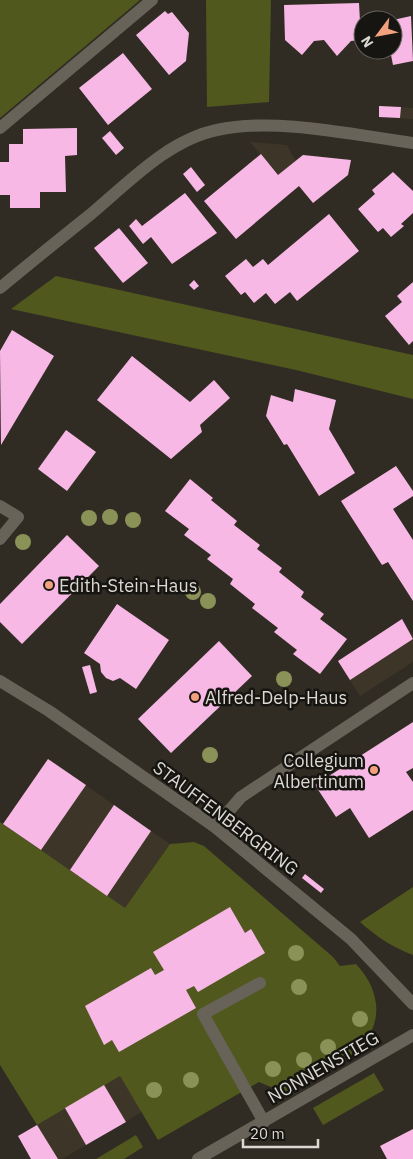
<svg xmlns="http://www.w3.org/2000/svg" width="413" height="1159" viewBox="0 0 413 1159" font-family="'IBM Plex Sans',sans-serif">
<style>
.built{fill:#3d3527}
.green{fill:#50581e}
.building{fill:#f7b8e5}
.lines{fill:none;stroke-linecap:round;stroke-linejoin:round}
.service{stroke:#686359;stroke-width:12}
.minor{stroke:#686359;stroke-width:12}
.tree{fill:#8b9258}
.poi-dot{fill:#f1a17d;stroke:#171511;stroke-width:2}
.labels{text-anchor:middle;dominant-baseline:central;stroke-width:5;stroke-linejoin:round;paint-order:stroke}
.poi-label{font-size:18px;fill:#dcd9d4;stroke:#171511;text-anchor:start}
.street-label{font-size:18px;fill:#dcd9d4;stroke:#171511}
</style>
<rect width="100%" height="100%" fill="#312c23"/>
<g class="built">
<polygon points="379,106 413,108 413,119 379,117"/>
<polygon points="250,142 287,145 295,160 303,155 351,160 348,175 313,203 299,187 292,192"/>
<polygon points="402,619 413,636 413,662 360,696 338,661"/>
<polygon points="48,759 170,844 125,909 3,824"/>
<polygon points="120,1076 142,1112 62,1159 31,1159 18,1136"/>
</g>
<g class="green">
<polygon points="0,0 140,0 0,118"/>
<polygon points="206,0 271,0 269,102 207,107"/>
<polygon points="56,276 413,355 413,399 296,370 11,309"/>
<path d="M0 822 125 908 170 844 194 842 204 846 333 957 340 966 356 964C367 976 374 988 376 1004 381 1053 319 1074 285 1093L259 1082 158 1140 120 1076 37 1125 0 1065Z"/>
<path d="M413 887V955C392 947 377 937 360 922Z"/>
<polygon points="374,1073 384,1090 323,1125 313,1108"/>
<polygon points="136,1135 143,1147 124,1159 96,1159"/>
</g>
<g class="building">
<polygon points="359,3 361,40 351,41 337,56 324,40 314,41 302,55 285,40 284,5"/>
<polygon points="165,11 168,14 172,12 189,33 186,61 169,75 136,35"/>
<polygon points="411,16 413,61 393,65 390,50 393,50 393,20"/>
<polygon points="123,53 152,89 108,125 79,88"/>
<polygon points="379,106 401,107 400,118 379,117"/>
<polygon points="77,128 77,155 65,156 66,192 40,192 40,208 10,208 10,195 0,195 0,162 9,162 9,144 23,144 23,129"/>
<polygon points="110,131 124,148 116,155 102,138"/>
<polygon points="261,154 278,175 303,155 351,160 348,175 313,203 299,186 236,239 204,201"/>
<polygon points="191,167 205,185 197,192 183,174"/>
<polygon points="393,172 413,191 413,213 401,224 404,226 391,237 383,228 378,232 358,209 375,194 372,190"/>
<polygon points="185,193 217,233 172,264 151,237 143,244 129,226 136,219 142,226"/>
<polygon points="329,214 359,251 297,301 290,292 275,304 266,293 254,303 245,292 241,295 225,276 246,259 253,267 263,259 268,265"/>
<polygon points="119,228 148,263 123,283 94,248"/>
<polygon points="194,280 199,286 194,290 189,285"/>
<polygon points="413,282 413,341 409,345 385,316 402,302 397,296"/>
<polygon points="12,330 54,356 1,445 0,351"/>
<polygon points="132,356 190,402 214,380 230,398 200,425 202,432 171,459 97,400"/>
<polygon points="295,389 336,400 329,429 355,473 319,496 287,444 284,445 266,416 271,395 293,402"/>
<polygon points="66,430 96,452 67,491 38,469"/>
<polygon points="396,466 413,491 413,496 393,509 413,540 413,601 388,562 382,565 341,501"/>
<polygon points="190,479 213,498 211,500 237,521 234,525 260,545 257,549 282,568 279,572 304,592 301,597 324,614 320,619 347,639 320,674 293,654 297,650 274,632 278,628 252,608 255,604 230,584 233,579 207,559 211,555 184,535 189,529 165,511"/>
<polygon points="67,535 99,566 22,644 0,622 0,604"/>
<polygon points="117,604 169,640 136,689 120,678 113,681 106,678 101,672 100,664 84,653"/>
<polygon points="402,619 413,639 350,680 338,661"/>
<polygon points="219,641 252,676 171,753 138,719"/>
<polygon points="90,665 97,692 90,694 82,667"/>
<polygon points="413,722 413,768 406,772 413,782 413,810 369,838 350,808 336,817 315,785"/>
<polygon points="48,759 86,785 41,850 3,824"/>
<polygon points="114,805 151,831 107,896 70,870"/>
<polygon points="305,874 324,889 321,893 302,878"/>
<polygon points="230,907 245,933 251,929 265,953 198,992 194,986 186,990 196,1008 119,1052 112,1040 104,1045 85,1006 151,968 155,975 164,970 153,952"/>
<polygon points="104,1085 126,1122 86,1145 65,1108"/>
<polygon points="37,1125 58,1159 31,1159 18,1136"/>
<polygon points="413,1129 413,1159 387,1159 380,1146"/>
</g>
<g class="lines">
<g class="service">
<polyline points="0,128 152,0"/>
<polyline points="0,506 18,517 0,539"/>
<polyline points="260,983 203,1014 264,1122"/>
</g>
<g class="minor">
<path d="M0 288C30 263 61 238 91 214 128 183 168 140 217 130 275 117 354 135 413 143"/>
<polyline points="0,681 49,711 215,827 351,939 413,1004"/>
<polyline points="215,827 241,797 413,683"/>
<polyline points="198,1159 413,1035"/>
</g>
</g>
<g class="tree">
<circle cx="110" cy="517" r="8"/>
<circle cx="89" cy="518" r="8"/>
<circle cx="133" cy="520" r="8"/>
<circle cx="23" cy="542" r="8"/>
<circle cx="193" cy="592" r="8"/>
<circle cx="208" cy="601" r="8"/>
<circle cx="284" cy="679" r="8"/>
<circle cx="210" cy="755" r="8"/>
<circle cx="296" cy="953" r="8"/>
<circle cx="299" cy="987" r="8"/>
<circle cx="360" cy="1019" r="8"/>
<circle cx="328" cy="1047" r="8"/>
<circle cx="304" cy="1060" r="8"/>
<circle cx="273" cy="1069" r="8"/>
<circle cx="191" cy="1080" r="8"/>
<circle cx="154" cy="1090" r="8"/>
</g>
<g class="poi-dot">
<circle cx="49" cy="585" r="5"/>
<circle cx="195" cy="697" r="5"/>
<circle cx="374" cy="770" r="5"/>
</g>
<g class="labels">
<g class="poi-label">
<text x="59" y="585">Edith-Stein-Haus</text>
<text x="205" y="697">Alfred-Delp-Haus</text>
<text x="364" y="760" text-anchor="end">Collegium<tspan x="364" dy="21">Albertinum</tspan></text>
</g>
<g class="street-label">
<text transform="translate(226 818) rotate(37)">STAUFFENBERGRING</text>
<text transform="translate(323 1067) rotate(-30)">NONNENSTIEG</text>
</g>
</g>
<g transform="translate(378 35) rotate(238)"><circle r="24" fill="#171511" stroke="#66635f"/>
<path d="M0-4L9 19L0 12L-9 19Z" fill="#f1a17d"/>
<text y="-8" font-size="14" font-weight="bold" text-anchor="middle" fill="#dcd9d4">N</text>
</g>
<path d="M243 1139v8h75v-8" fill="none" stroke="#dcd9d4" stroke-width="2.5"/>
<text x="250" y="1139" font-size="15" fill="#dcd9d4" stroke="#171511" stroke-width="4" paint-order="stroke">20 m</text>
</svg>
